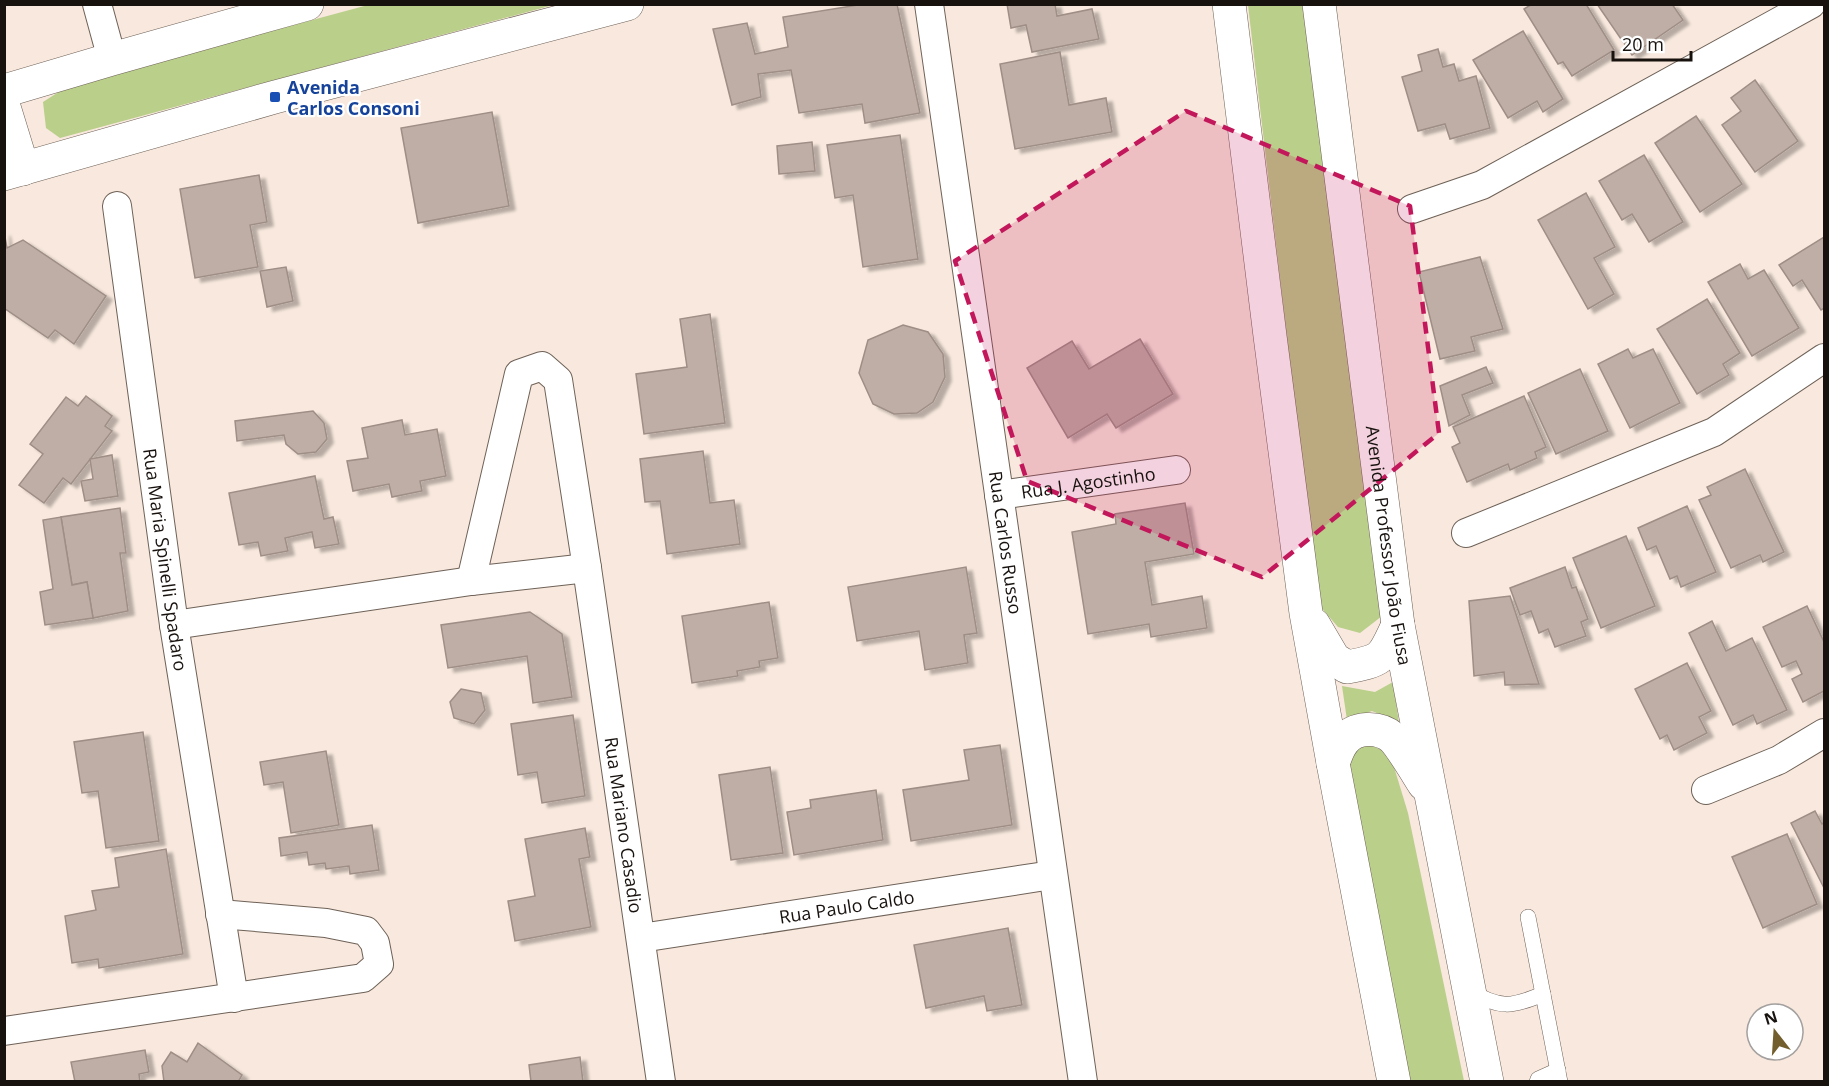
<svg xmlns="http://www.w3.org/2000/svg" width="1829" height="1086" viewBox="0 0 1829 1086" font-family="'Open Sans',sans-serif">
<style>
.green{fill:#b9cf8a}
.building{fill:#bfaea5;stroke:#9e8e86;stroke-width:1.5;filter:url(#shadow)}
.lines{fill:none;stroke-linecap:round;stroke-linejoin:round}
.lane-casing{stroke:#6e6157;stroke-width:16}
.street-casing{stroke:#6e6157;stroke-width:30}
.secondary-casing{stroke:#6e6157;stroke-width:34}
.lane{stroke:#fff;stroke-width:15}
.street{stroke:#fff;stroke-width:28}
.secondary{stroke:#fff;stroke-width:33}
.marked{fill:#c2185b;fill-opacity:0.2;stroke:#c2185b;stroke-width:4.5;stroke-dasharray:12 8;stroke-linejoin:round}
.transit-dot{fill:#1a4fb4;stroke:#fff;stroke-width:2}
.labels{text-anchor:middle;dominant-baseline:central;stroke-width:4.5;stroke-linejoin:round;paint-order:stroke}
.transit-label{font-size:18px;font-weight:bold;fill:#164399;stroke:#fff;text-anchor:start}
.street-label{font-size:18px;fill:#18120f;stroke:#fff}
</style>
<defs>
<filter id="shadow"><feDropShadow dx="6" dy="4" stdDeviation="1.5" flood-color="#0004"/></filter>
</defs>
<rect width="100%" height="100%" fill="#f8e8dd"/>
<g class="green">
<polygon points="368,5 553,5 60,138 46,128 43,102 68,86"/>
<polygon points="1248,5 1304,5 1386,613 1360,633 1338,627 1318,604"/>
<polygon points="1393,682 1399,723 1372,711 1347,720 1342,686 1375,692"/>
<polygon points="1364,742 1390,754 1408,813 1464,1081 1407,1081 1345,763"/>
</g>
<g class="building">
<polygon points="864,4 897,4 920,113 865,123 862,104 799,113 791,70 758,74 761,97 732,105 713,29 747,23 755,54 788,47 783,17"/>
<polygon points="1007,4 1055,4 1057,16 1092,9 1099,39 1032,52 1026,25 1011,28"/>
<polygon points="1532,4 1586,4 1614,50 1572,76 1563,62 1558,64 1524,9"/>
<polygon points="1597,4 1672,4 1683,20 1632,55"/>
<polygon points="1523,31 1563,99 1543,112 1537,101 1508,118 1473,60"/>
<polygon points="1438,49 1443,67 1454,64 1459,81 1476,76 1490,128 1450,139 1445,124 1418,131 1402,77 1422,71 1418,55"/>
<polygon points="1060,52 1069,105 1106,98 1112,132 1015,149 1000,64"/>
<polygon points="1755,80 1798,141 1755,172 1722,125 1741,111 1731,98"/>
<polygon points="492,112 509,206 418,223 401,128"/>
<polygon points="1696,116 1742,184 1700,212 1655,143"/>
<polygon points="900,135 918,259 863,267 853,195 835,198 827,145"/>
<polygon points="812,142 815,171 779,174 777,146"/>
<polygon points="1644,155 1683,222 1649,242 1632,214 1622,220 1599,181"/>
<polygon points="259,175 267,222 250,225 258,267 195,278 180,189"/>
<polygon points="1586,193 1615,247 1594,258 1614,294 1588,309 1538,220"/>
<polygon points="4,232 7,248 23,240 106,296 74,344 55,330 48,338 4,308"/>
<polygon points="1824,237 1824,308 1821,310 1802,280 1793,286 1779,265"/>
<polygon points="1480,257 1503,329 1471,337 1475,351 1440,359 1419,272"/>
<polygon points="1740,264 1748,279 1764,270 1799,328 1752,356 1708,282"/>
<polygon points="286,267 293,301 267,307 260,271"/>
<polygon points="1707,299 1740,353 1723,364 1729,375 1697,394 1657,329"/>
<polygon points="710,314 725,423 644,434 636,374 687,367 680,319"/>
<polygon points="903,325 928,332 943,354 945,377 933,402 917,413 894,414 873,404 859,373 868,340"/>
<polygon points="1140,339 1173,394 1116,428 1107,414 1068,438 1027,368 1072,341 1089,369"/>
<polygon points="1628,349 1633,358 1653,349 1680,403 1630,428 1598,364"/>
<polygon points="1486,367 1493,383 1462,395 1470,415 1449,426 1440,386"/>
<polygon points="1580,369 1608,431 1556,454 1528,393"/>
<polygon points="86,396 112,416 105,426 112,431 71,484 63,478 44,503 19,485 43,454 30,444 66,397 78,406"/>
<polygon points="1524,396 1546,447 1535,452 1537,458 1510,470 1508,464 1467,482 1452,447 1460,443 1453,427"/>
<polygon points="313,411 324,423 327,439 316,452 298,454 286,444 284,435 237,441 235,421"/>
<polygon points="402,420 405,435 437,429 446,476 420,481 422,491 392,497 389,484 353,491 347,461 368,458 362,428"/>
<polygon points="703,451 710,503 734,500 740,544 667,554 660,501 645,502 640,459"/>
<polygon points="112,455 118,496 85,501 81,481 93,479 90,459"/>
<polygon points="1745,469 1784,552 1763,562 1760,555 1731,568 1699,500 1711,495 1707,487"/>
<polygon points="315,476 324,519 333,517 339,544 315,548 312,532 285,538 288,551 261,556 258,542 239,545 229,493"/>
<polygon points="1185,503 1194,554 1145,562 1152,605 1202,596 1207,628 1151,637 1149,624 1088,634 1072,532 1116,524 1115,514"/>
<polygon points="1687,506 1716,572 1681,587 1677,576 1670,579 1656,546 1647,550 1638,528"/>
<polygon points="120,508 126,553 120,553 128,611 93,618 87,582 72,585 61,517"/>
<polygon points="61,517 72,585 87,582 93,618 45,625 40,592 53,589 43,520"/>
<polygon points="1626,536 1655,606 1601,628 1573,558"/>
<polygon points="966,567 977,633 964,635 968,663 925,670 919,631 857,641 848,587"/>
<polygon points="1565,567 1572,588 1576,587 1588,619 1581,622 1586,636 1555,647 1548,629 1539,633 1531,611 1520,615 1510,588"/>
<polygon points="1510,596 1539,684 1505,685 1504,672 1474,676 1469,601"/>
<polygon points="769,602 778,658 759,661 760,667 737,671 738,676 692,683 682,616"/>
<polygon points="1807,606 1824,642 1824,691 1803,702 1792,679 1802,674 1796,661 1782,667 1763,627"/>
<polygon points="530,612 562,634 572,697 533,703 527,656 448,668 441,625"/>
<polygon points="1712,621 1726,651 1752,638 1787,710 1757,724 1753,715 1733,725 1689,633"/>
<polygon points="1687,663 1711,711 1699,717 1707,733 1674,750 1667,735 1660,739 1635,689"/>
<polygon points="461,689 481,693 485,710 474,724 454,718 450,702"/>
<polygon points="573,715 585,796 542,803 537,772 518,775 511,724"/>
<polygon points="143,732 159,841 106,848 98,791 82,793 74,742"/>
<polygon points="1000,745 1012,825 911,841 903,790 969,780 964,750"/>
<polygon points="326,751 339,825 291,833 283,782 264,785 260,762"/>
<polygon points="770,767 783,853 731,860 719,775"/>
<polygon points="876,790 883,840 794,855 787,812 811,808 810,800"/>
<polygon points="1815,811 1822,824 1824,822 1824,888 1791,823"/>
<polygon points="372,825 379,870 350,874 349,866 326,869 325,863 309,865 307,852 281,856 279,838"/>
<polygon points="585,828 590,857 579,859 591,927 515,941 508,901 535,896 525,839"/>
<polygon points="1787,834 1817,904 1763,928 1732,857"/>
<polygon points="166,849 183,954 99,968 98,959 72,963 65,916 96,910 92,891 119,887 115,858"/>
<polygon points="1008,928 1022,1005 987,1011 984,996 926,1008 914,945"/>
<polygon points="198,1043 242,1075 238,1082 164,1082 162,1066 171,1052 187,1062"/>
<polygon points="145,1050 149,1072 139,1074 140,1082 75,1082 71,1062"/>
<polygon points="580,1057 583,1082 531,1082 529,1065"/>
</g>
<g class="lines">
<g class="lane-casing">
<g id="lane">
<polyline points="1528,917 1560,1082"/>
<path d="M1470 991C1500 1009 1512 1007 1543 994"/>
<polyline points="1537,1082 1538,1079 1558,1070"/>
</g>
</g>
<g class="street-casing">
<g id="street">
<polyline points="97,4 112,59"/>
<path id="s1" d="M929 4 1083 1082"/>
<path id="s2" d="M117 206 174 625 234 998"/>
<polyline points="1412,209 1482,185 1811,4"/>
<path id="s3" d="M999 495 1176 470"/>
<polyline points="1466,533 1714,432 1824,358"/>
<path id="s4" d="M471 581 519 374 542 366 558 380 587 568 661 1082"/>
<polyline points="174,625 471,581 587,568"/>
<polyline points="1706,790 1779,760 1824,733"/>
<path id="s5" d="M641 938 1052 875"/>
<polyline points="4,1031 363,978 379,964 375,943 366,931 326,923 220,914"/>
</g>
</g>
<g class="secondary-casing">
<g id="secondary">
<polyline points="1229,4 1270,336 1306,613 1333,763 1394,1082"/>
<path id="s6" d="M1319 4 1398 625 1487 1082"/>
<polyline points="4,91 112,59 307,4"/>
<polyline points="4,107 23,169"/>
<polyline points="4,174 275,97 627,4"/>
<path d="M1314 625 1334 659 1347 667C1385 660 1382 658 1398 625"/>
<path d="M1333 763C1336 756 1338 748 1343 742 1354 726 1379 726 1393 738 1401 746 1417 773 1424 784"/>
</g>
</g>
<use href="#lane" class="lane"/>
<use href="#street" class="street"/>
<use href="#secondary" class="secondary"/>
</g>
<path class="marked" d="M1186 111 1410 206 1439 433 1262 577 1027 481 955 261Z"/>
<rect class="transit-dot" x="269" y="91" width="12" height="12" rx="3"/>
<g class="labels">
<g class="transit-label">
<text x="287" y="87">Avenida<tspan x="287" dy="21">Carlos Consoni</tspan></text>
</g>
<g class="street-label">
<text stroke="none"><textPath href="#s3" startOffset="90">Rua J. Agostinho</textPath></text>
<text stroke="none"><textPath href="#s1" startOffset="544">Rua Carlos Russo</textPath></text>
<text stroke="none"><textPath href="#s6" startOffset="546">Avenida Professor João Fiusa</textPath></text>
<text stroke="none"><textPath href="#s2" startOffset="357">Rua Maria Spinelli Spadaro</textPath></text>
<text stroke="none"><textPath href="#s4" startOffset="708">Rua Mariano Casadio</textPath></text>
<text stroke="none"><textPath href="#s5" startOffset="208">Rua Paulo Caldo</textPath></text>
</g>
</g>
<rect width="1829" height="1086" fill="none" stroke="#18120f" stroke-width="12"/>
<g transform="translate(1775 1032) rotate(343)"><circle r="28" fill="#ffffff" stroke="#a3a09f" stroke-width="1.5"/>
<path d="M0-4.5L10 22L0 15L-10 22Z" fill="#735f2e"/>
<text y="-9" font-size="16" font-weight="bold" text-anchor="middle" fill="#18120f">N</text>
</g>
<path d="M1613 51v9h78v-9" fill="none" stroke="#18120f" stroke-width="3"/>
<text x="1622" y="51" font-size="18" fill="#18120f" stroke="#ffffff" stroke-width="4.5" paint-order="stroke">20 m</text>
</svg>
